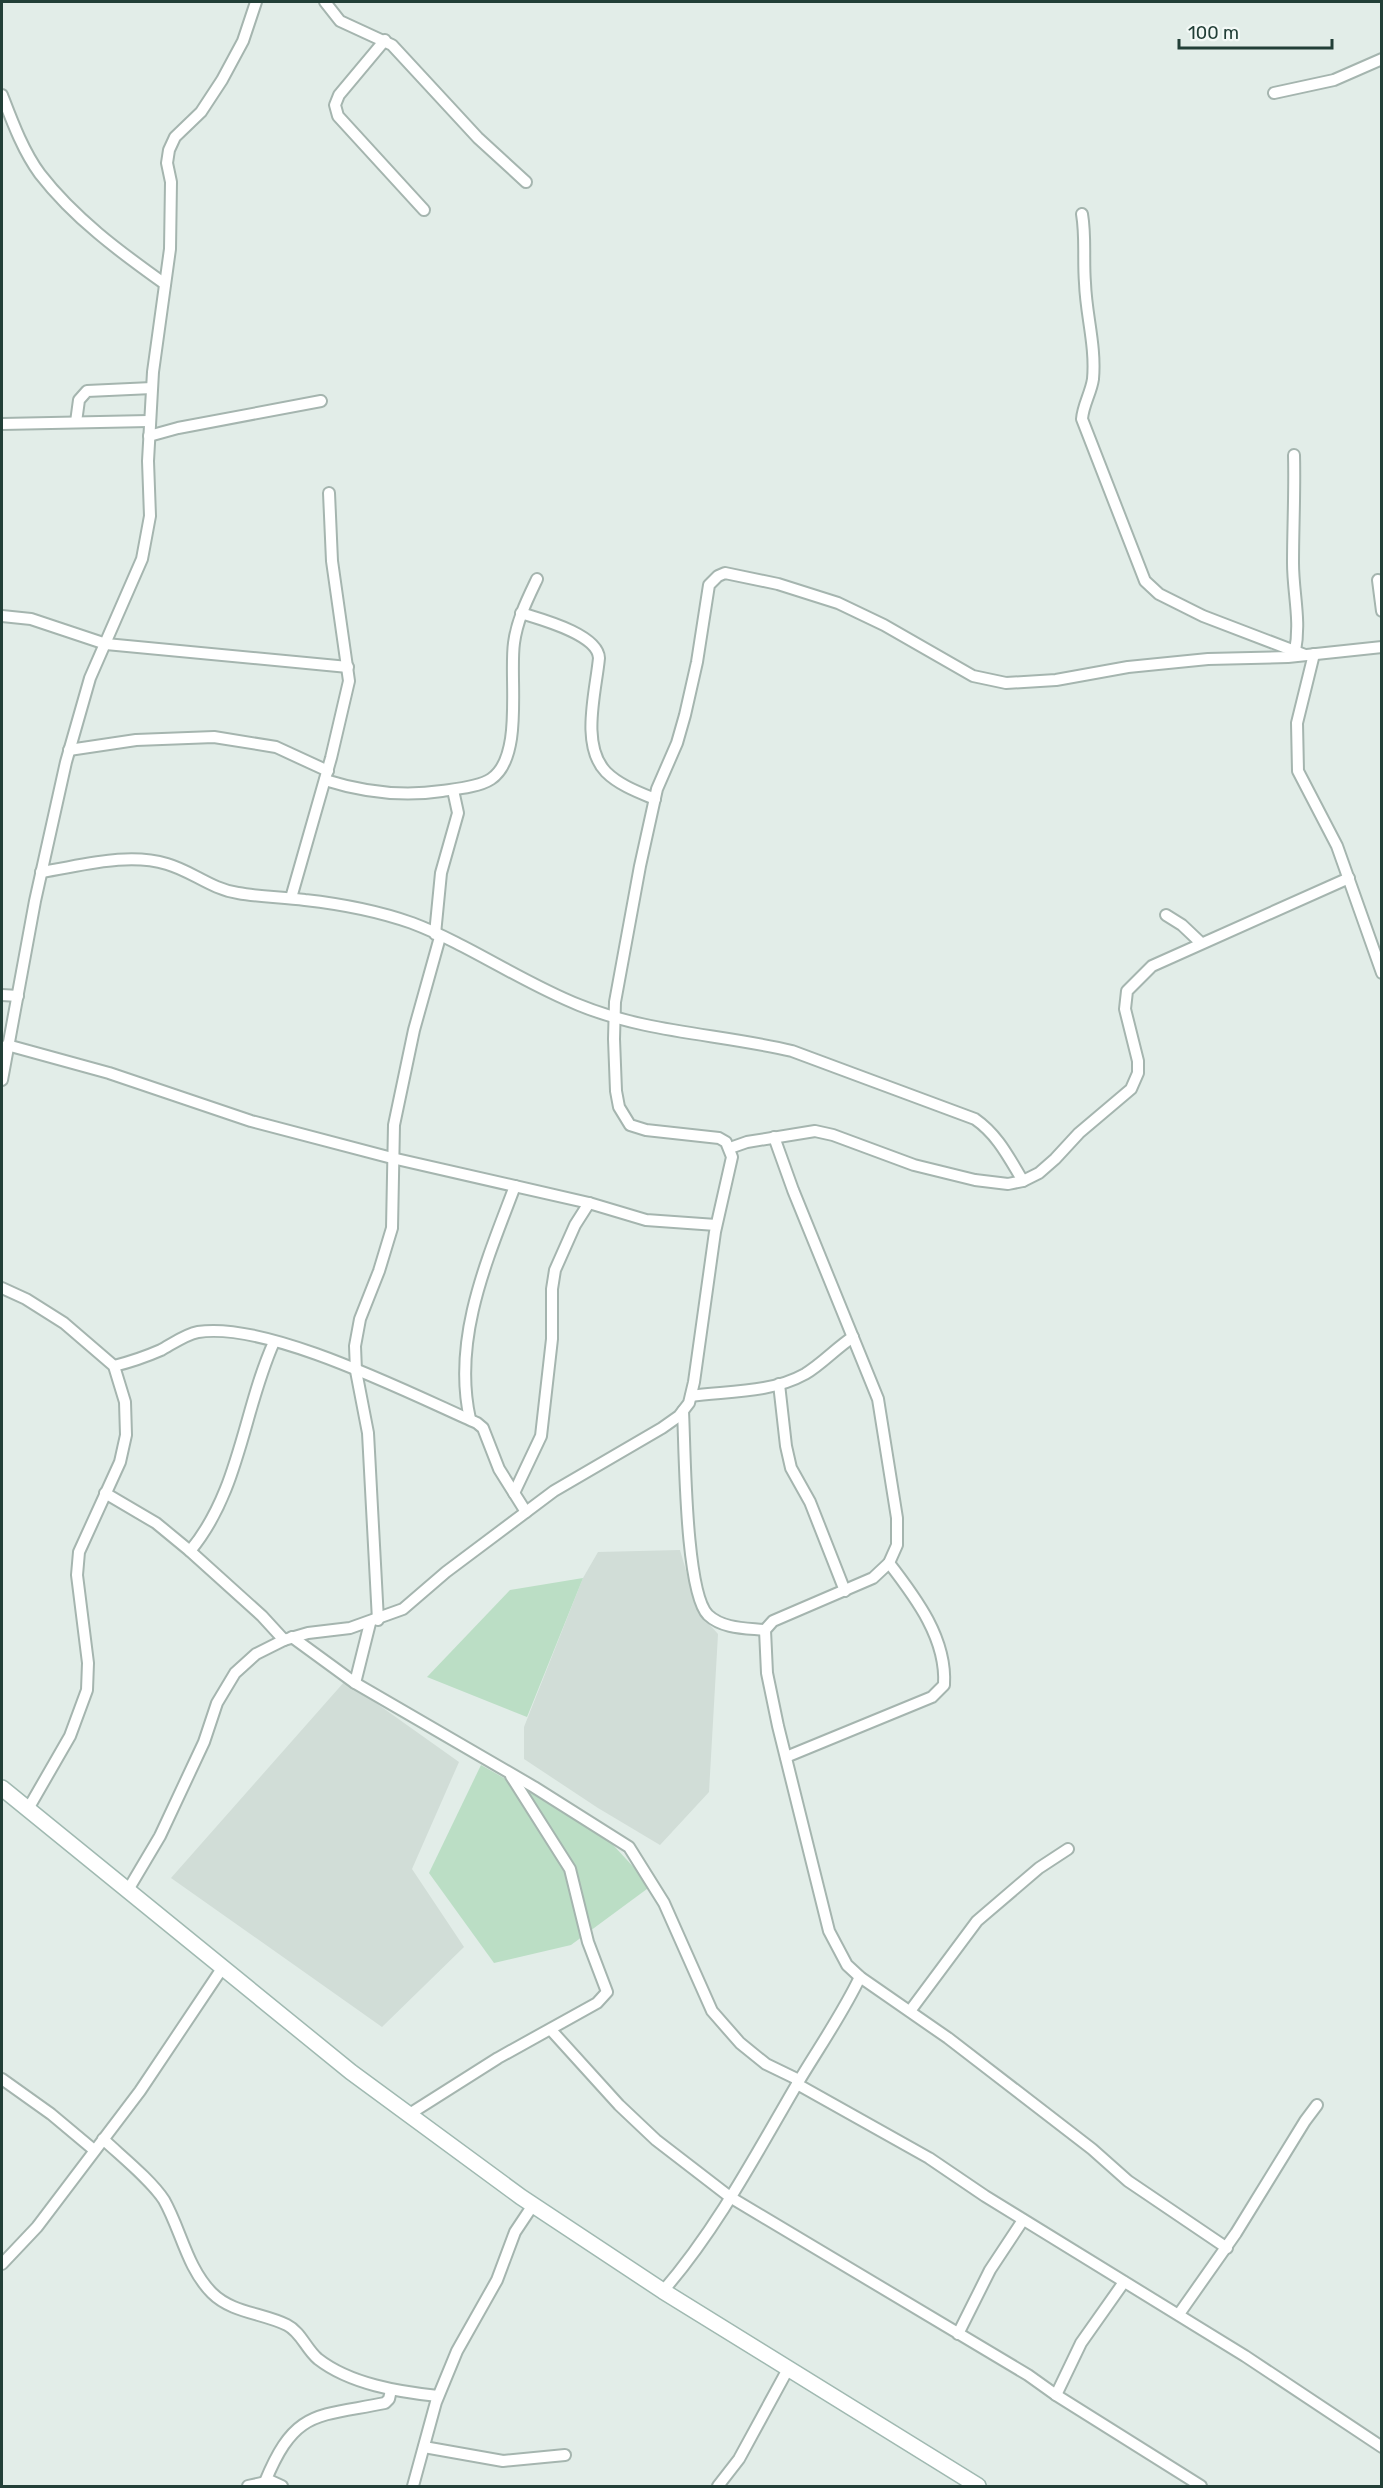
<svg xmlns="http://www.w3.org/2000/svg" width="1383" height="2488" viewBox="0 0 1383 2488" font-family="Rubik,sans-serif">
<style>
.built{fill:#d1ddd7}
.pitch{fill:#bbdec5}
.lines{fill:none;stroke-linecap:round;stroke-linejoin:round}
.minor-casing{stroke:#a5b5af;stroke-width:14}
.secondary-casing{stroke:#a0b9b1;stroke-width:18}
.minor{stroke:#fff;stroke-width:10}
.secondary{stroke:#fff;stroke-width:15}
</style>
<rect width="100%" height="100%" fill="#e2ede8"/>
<g class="built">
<polygon points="680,1550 698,1612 718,1634 709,1792 660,1845 598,1808 524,1759 524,1727 583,1578 598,1552"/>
<polygon points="345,1681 459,1762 412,1869 464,1947 382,2027 171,1878"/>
</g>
<g class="pitch">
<polygon points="583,1578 527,1717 427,1677 510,1590"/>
<polygon points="481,1765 603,1834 651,1886 571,1945 494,1963 429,1873"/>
</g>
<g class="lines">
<g class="minor-casing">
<g id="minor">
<polyline points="325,2 340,21 392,45 478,138 526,182"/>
<polyline points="385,40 339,95 335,105 338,116 424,210"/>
<polyline points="1274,93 1334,80 1382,59"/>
<path d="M2 95C12 121 23 151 40 174 74 218 120 252 165 284"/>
<path d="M1082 214C1086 237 1083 259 1085 283 1086 315 1096 346 1093 379 1091 393 1083 405 1082 419L1145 581 1159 594 1203 616 1305 655"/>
<polyline points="76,422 79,400 87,391 152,388"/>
<polyline points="2,424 149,421"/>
<polyline points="149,436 178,428 321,401"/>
<path d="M1294 455C1295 491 1293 527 1293 563 1293 593 1301 620 1295 651"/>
<polyline points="1378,580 1382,611"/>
<path d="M521 613C540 619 598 634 599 658 596 691 580 745 606 772 619 785 638 792 655 799"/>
<polyline points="2,616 31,619 106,644 348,667"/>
<polyline points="1314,654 1297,723 1298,771 1337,846 1382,973"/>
<polyline points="69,750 136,740 214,737 276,747 328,771"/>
<path d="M325 780C363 792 402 797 442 791 456 789 479 787 491 779 524 757 509 678 514 643 517 620 527 600 537 579"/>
<path d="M41 872C81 866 127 852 167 864 192 871 211 889 238 893 260 897 283 897 305 900 341 904 378 911 412 923 470 945 521 982 579 1005 647 1033 721 1034 792 1051L975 1119C998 1135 1009 1158 1023 1181"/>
<polyline points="291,898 331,758 349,681 332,561 329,493"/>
<polyline points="1166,915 1182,925 1201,943"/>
<polyline points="435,934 441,873 458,813 453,790"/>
<polyline points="2,995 18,996"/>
<polyline points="7,1045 109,1073 251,1121 392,1158 589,1203 646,1220 716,1225"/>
<polyline points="2,1080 35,901 66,762 90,678 142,559 150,516 148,461 153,372 170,249 171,182 167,163 169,150 175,137 201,112 222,80 243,41 256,2"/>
<polyline points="774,1137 793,1190 878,1399 897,1518 897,1545 889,1563 873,1578 773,1621 765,1630 767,1673 778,1726 829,1931 847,1965 860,1977 948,2038 1092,2149 1128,2181 1227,2248"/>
<polyline points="730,1148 747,1142 815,1131 833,1135 914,1165 975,1180 1008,1184 1023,1181 1039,1173 1055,1159 1079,1133 1131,1089 1138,1073 1138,1061 1125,1009 1127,991 1152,966 1349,878"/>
<polyline points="2,1288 26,1299 64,1323 114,1366 125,1402 126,1435 120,1462 79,1552 77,1575 88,1663 87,1690 70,1736 28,1809"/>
<path d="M114 1366C130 1362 145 1357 161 1350 172 1344 186 1334 198 1332 268 1321 411 1394 477 1423L483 1428 499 1469 526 1512"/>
<polyline points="779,1384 786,1446 791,1468 810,1502 845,1591"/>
<path d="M691 1396C728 1391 771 1393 805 1374 822 1364 836 1348 853 1337"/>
<path d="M683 1411C685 1448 685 1592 708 1615 723 1629 746 1628 765 1630"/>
<path d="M470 1419C452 1339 487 1260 515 1186"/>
<polyline points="105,1493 156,1523 190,1551 262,1616 284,1640"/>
<polyline points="514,1493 541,1436 552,1339 552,1289 555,1270 575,1225 589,1203"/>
<path d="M190 1551C240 1491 243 1411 274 1342"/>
<polyline points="378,1620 368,1433 356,1371 355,1346 360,1319 379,1271 392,1228 394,1125 414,1030 440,937"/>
<polyline points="292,1637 355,1683 534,1787 629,1847 664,1903 712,2011 740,2043 766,2064 799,2080"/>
<polyline points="355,1683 370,1623"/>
<path d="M786 1757 932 1697 944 1685C947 1639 916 1598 889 1563"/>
<polyline points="128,1890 160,1836 204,1742 217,1703 235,1673 256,1654 284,1640 308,1633 350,1628 403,1609 446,1572 554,1491 662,1428 679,1416 689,1403 694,1382 715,1232 732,1157 726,1142 719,1138 646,1130 630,1125 619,1107 616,1091 614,1039 615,1002 640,866 657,789 677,743 685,715 697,662 709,585 718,576 725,573 778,584 838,603 884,625 973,676 1006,683 1056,680 1128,667 1208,659 1288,657 1382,647"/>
<polyline points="910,2011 977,1921 1039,1868 1068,1849"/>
<polyline points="551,2030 619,2105 656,2140 730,2197 1028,2375 1056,2395 1201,2486"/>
<polyline points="2,2079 51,2114 94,2150"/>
<polyline points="797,2084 929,2158 985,2196 1245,2356 1382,2447"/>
<polyline points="408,2115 498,2058 597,2003 607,1992 588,1942 570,1869 511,1776"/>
<path d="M103 2139C121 2156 151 2180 164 2200 181 2230 187 2268 212 2293 232 2313 263 2313 287 2325 301 2332 306 2349 318 2359 350 2384 399 2392 438 2396"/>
<polyline points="2,2264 37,2227 140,2091 223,1967"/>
<path d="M663 2291C715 2231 753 2160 793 2091 815 2053 841 2017 860 1977"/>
<polyline points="1179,2314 1236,2233 1305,2121 1317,2105"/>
<polyline points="958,2334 990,2270 1023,2220"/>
<polyline points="1056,2395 1081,2343 1124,2282"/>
<polyline points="424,2447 503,2461 565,2455"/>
<path d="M265 2482C295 2409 316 2417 385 2403L389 2399 391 2390"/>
<polyline points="248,2486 271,2481 282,2486"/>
<polyline points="413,2486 436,2402 457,2351 497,2280 515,2232 533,2205"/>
<polyline points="718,2486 739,2459 788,2369"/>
</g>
</g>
<g class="secondary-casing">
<polyline id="secondary" points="2,1788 351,2072 521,2197 663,2291 978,2486"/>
</g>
<use href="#minor" class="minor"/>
<use href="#secondary" class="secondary"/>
</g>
<rect width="1383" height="2488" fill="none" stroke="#223f37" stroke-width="6"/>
<path d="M1179 39v9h153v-9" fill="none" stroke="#223f37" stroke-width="3"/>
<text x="1188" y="39" font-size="18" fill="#223f37" stroke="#f3f9f6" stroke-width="4.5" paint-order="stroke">100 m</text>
</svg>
